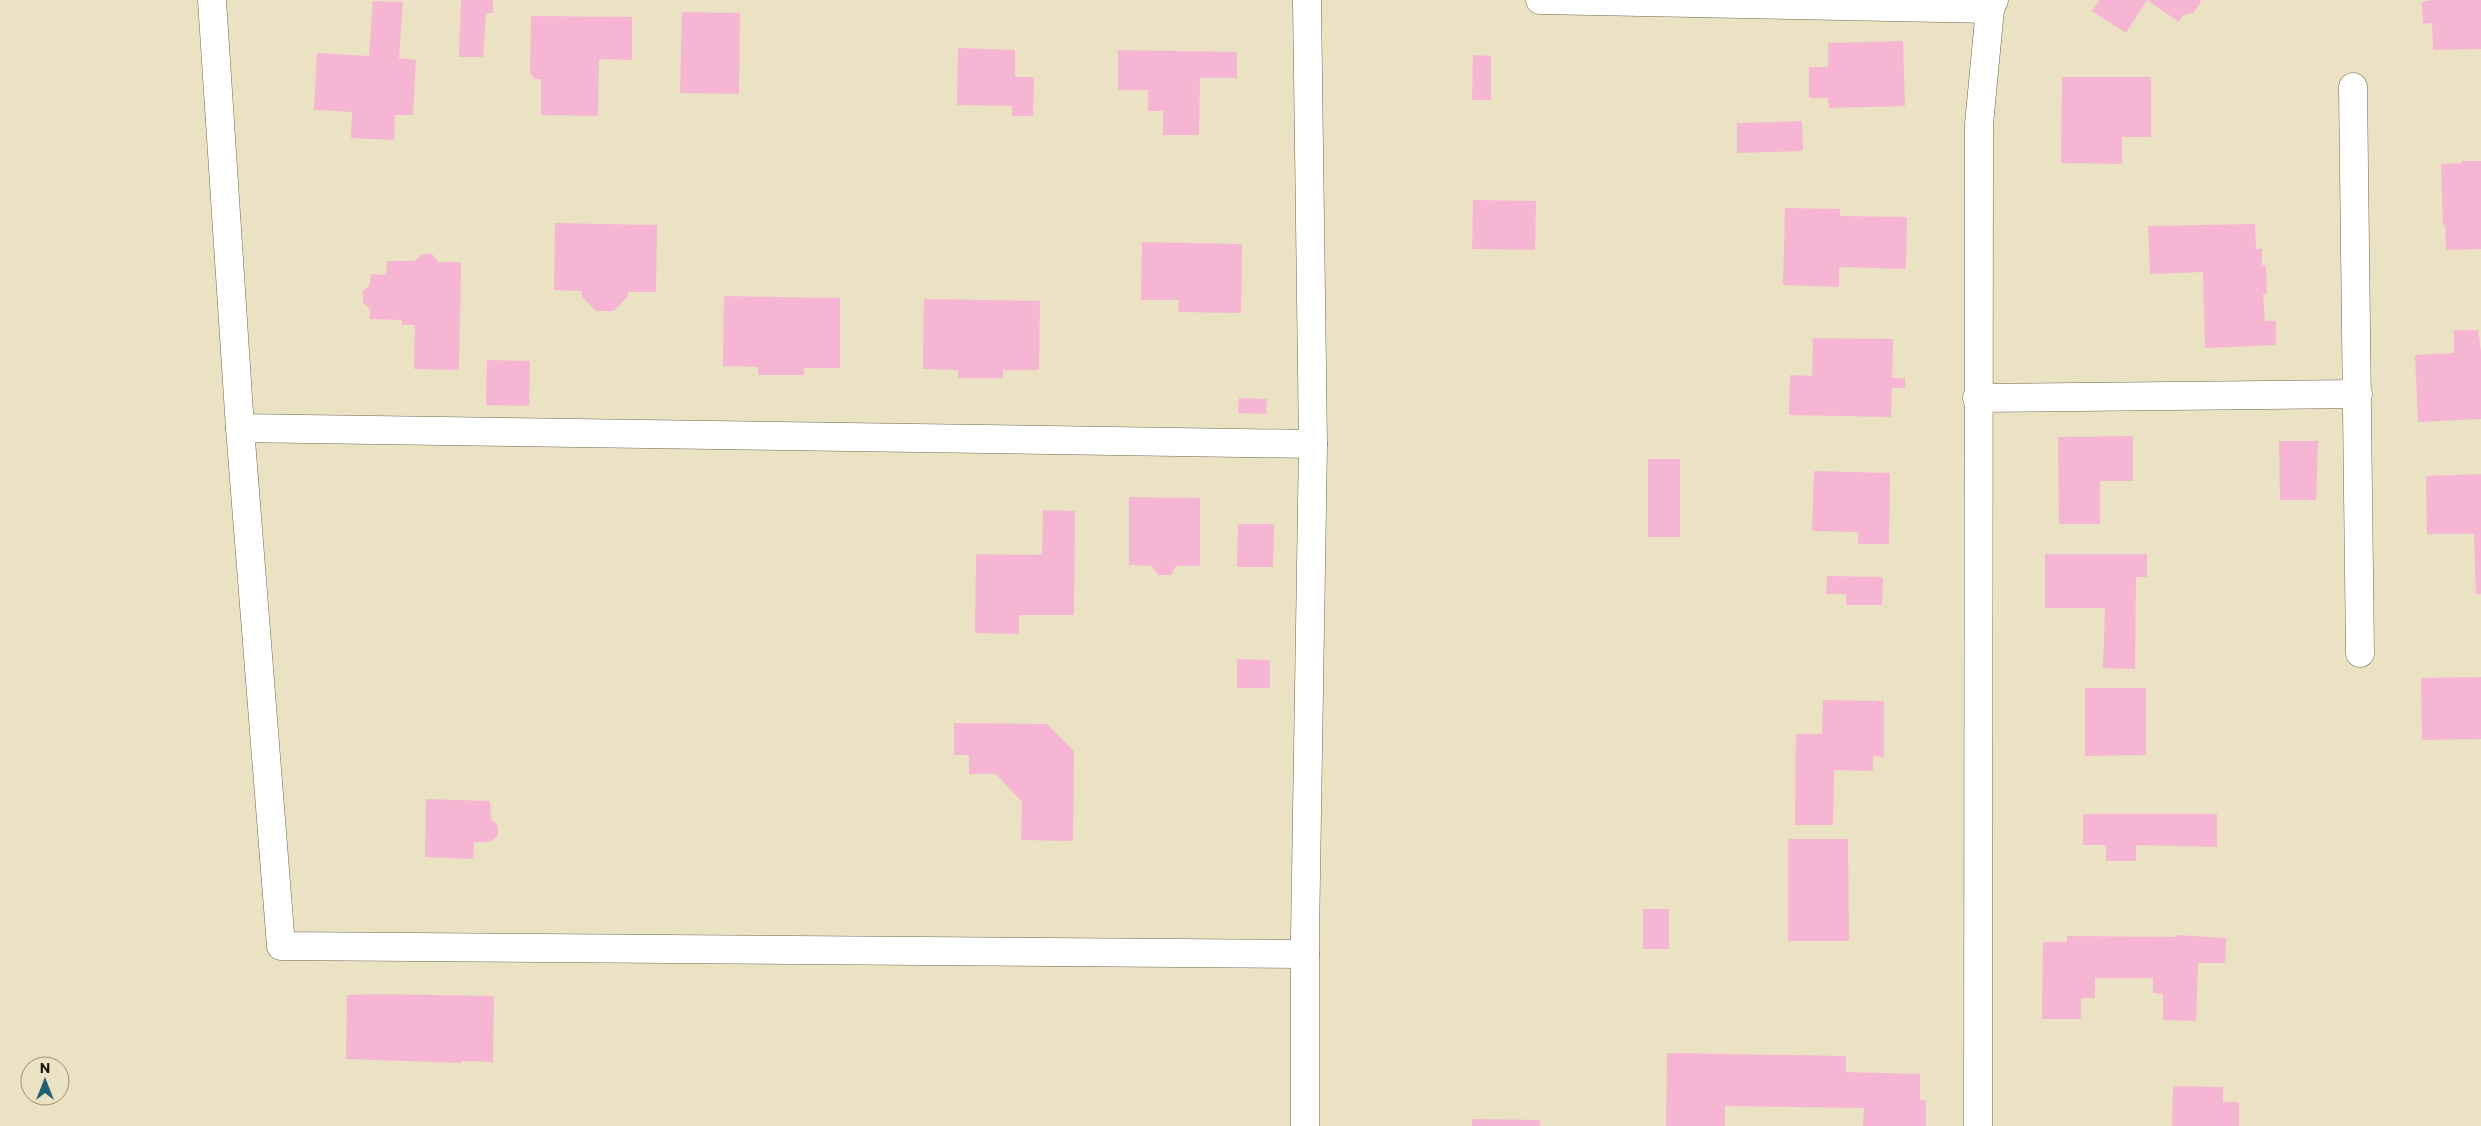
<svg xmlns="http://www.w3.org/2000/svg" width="2481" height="1126" viewBox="0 0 2481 1126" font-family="Commissioner,sans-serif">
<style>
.building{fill:#f6b5d2}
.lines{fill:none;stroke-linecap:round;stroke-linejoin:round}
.minor-casing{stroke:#72694e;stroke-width:29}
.minor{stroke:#fff;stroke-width:28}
</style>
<rect width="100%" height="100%" fill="#ebe2c3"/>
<g class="building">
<polygon points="461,0 493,0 493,13 486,13 483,57 459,57"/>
<polygon points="2099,0 2200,0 2201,2 2193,13 2183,15 2179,22 2147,0 2126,33 2092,11"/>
<polygon points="2432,0 2481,0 2481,49 2433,50 2432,23 2423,24 2422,2"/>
<polygon points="373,1 403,2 399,58 416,60 413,115 395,115 394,140 351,138 352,112 314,110 317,53 369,56"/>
<polygon points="682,12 740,13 739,94 680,93"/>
<polygon points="531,16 632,17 632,60 599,59 598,116 541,115 541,79 535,79 530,73"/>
<polygon points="1903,41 1905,106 1829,108 1828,98 1809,98 1809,67 1828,67 1828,43"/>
<polygon points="958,48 1015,50 1015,77 1034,77 1033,116 1012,116 1012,106 957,105"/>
<polygon points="1118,50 1237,52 1237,78 1200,78 1199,135 1163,135 1163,111 1148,111 1148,90 1118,90"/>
<polygon points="1473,55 1491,56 1491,100 1472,100"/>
<polygon points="2062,77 2151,77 2151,137 2122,137 2122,164 2061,163"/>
<polygon points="1802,121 1803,151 1737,153 1737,123"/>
<polygon points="2462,161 2481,161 2481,249 2446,250 2445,225 2443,225 2441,164 2462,163"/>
<polygon points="1473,200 1536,201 1535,250 1472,249"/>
<polygon points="1785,208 1840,209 1840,216 1907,217 1906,269 1839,267 1839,287 1783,285"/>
<polygon points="555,223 657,225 656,292 628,292 627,297 614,311 596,311 582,297 582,291 554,290"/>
<polygon points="2255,224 2256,249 2262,249 2262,265 2266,266 2267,294 2263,294 2265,321 2276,321 2276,345 2205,348 2203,272 2150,274 2148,226"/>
<polygon points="1142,242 1242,244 1241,313 1178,312 1179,300 1141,300"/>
<polygon points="422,254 432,254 438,262 461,262 459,370 414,369 415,325 402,325 402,320 370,319 370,310 363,302 363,292 370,284 371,274 386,275 387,261 415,261"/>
<polygon points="724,296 840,298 840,368 804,368 804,375 758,375 758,367 723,366"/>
<polygon points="924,299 1040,301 1039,370 1003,370 1003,378 958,378 958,370 923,369"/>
<polygon points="2454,330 2478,330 2481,352 2481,419 2418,422 2415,355 2454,353"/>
<polygon points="1813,338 1893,339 1892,378 1905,378 1905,388 1892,388 1891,417 1789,415 1790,375 1812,376"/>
<polygon points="487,360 530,361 529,406 486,405"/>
<polygon points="1239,398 1267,399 1266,414 1238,413"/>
<polygon points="2133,436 2133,481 2100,481 2100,524 2059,524 2058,437"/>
<polygon points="2279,441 2318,441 2316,500 2280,500"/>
<rect x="1648" y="459" width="32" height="78"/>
<polygon points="1814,471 1890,473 1889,544 1858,544 1858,532 1812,531"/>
<polygon points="2481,474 2481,594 2476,594 2474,534 2427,534 2426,476"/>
<polygon points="1129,497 1200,498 1200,566 1176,566 1171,575 1158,575 1152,566 1129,565"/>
<polygon points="1043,510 1075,511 1074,615 1019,615 1019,634 975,633 976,554 1042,555"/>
<polygon points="1238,524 1274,524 1273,567 1237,567"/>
<polygon points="2045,554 2147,554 2147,577 2136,577 2135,669 2103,668 2105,608 2045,608"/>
<polygon points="1827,576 1883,577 1882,605 1846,605 1846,594 1826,594"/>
<polygon points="1237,659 1270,660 1270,688 1237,688"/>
<polygon points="2481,677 2481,739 2422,740 2421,678"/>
<polygon points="2085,688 2146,688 2146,755 2085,756"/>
<polygon points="1823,700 1884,701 1884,757 1873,756 1873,771 1834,770 1833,825 1795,825 1796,734 1822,734"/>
<polygon points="954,723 1047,724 1074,751 1073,841 1021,840 1022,802 996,774 969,774 969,755 954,755"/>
<polygon points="426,799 490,801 491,819 498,826 498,835 490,842 474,842 473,859 425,857"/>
<polygon points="2083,814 2217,814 2217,847 2136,845 2136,861 2106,861 2106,845 2083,845"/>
<polygon points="1788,839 1848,839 1849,941 1788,941"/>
<rect x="1643" y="909" width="26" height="40"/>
<polygon points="2176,935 2226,938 2225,963 2198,963 2196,1021 2163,1020 2163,994 2153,993 2153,978 2095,978 2095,998 2081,998 2081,1019 2042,1019 2043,942 2067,942 2067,936 2176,937"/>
<polygon points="378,994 494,996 493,1062 462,1061 462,1063 346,1059 347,995"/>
<polygon points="1667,1053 1846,1056 1846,1072 1920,1074 1920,1100 1926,1100 1926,1126 1863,1126 1864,1108 1725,1106 1725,1126 1666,1126"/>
<polygon points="2173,1086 2223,1087 2223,1102 2239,1102 2239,1126 2172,1126"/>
<polygon points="1472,1119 1540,1120 1540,1126 1472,1126"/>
</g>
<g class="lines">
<g class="minor-casing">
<g id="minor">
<polyline points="212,0 240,428 281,946 1305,954"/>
<polyline points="1540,0 1990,9"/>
<polyline points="2353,87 2360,653"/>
<polyline points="1977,398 2358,394"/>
<polyline points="240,428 1313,444"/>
<polyline points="1305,1126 1305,936 1313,444 1307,0"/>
<polyline points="1978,1126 1979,124 1990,9 1994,0"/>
</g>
</g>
<use href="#minor" class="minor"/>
</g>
<g transform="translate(45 1081)"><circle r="24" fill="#ebe2c3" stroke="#979079"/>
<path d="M0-4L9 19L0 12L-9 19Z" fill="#206075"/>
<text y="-8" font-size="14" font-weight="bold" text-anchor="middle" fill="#1a160b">N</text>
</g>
</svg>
